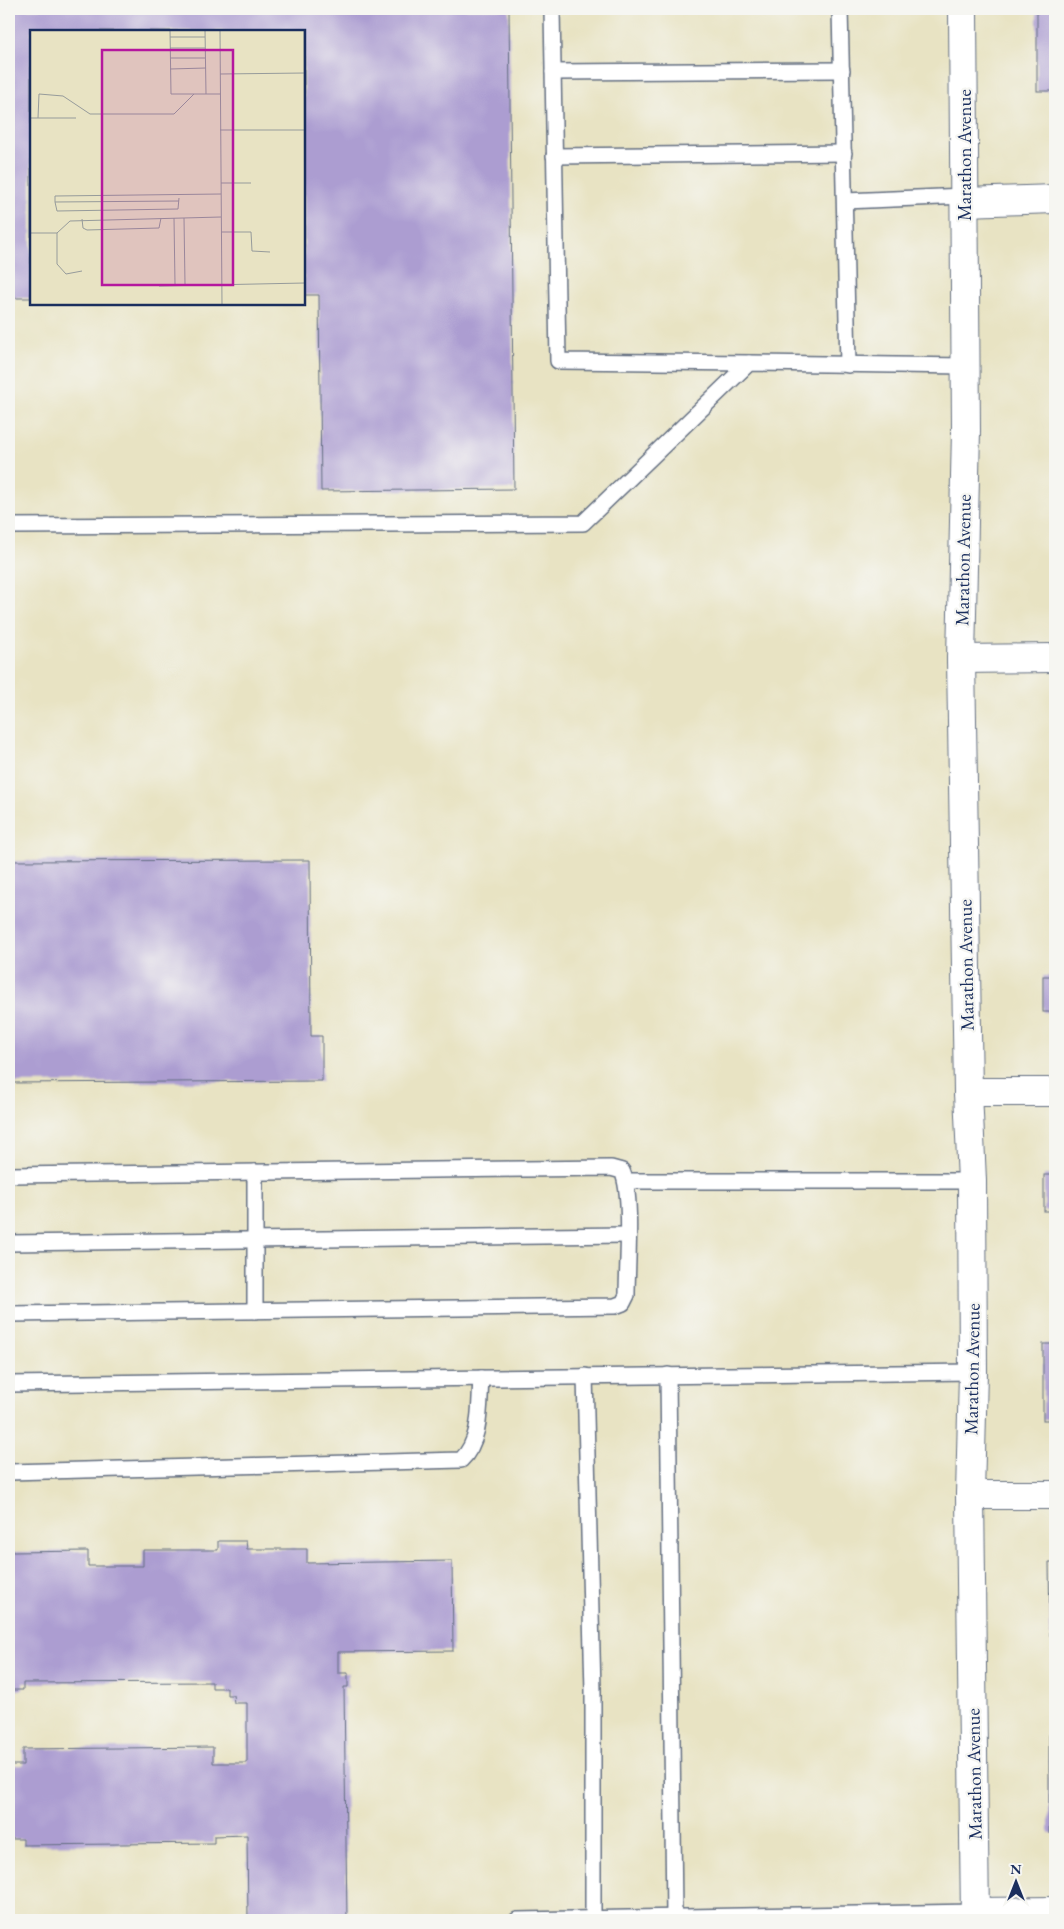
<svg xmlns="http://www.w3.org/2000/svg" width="1064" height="1929" viewBox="0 0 1064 1929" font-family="'EB Garamond',serif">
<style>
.building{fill:#ac9dd1}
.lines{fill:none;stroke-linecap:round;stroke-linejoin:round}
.service-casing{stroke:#636e81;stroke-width:18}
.minor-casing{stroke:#636e81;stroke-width:30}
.tertiary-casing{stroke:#636e81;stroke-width:30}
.service{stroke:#fff;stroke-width:15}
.minor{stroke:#fff;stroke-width:28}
.tertiary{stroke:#fff;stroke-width:28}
.labels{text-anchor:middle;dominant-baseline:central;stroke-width:4.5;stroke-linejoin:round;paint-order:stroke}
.street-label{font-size:19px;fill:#1b2f5e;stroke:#f6f6f2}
.inset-road{fill:none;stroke:#969b9b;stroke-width:1}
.view{fill:#b5179e;fill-opacity:0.15;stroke:#b5179e;stroke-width:2.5}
.inset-edge{fill:none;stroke:#1b2f5e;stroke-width:2.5}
</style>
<rect width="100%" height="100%" fill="#f6f6f2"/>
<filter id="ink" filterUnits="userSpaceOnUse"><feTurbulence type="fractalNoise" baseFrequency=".02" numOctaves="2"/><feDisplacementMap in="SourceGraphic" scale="10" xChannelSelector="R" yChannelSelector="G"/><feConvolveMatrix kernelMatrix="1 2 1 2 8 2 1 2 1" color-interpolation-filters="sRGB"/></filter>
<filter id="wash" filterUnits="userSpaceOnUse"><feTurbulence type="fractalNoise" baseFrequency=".0096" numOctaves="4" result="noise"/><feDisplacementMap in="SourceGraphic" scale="20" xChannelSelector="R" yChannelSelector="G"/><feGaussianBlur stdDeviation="1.12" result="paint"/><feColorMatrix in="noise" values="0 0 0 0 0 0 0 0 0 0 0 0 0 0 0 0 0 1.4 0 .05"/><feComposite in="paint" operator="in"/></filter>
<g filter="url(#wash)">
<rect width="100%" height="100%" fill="#e8e3c3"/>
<g id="blocks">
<g class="building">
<polygon points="9,9 509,9 514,489 321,491 319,295 304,295 304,31 31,31 31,298 9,298"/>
<rect x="1037" y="9" width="18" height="82"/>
<polygon points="310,860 311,1036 322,1036 322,1081 9,1083 9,861"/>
<rect x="1043" y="976" width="12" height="36"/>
<rect x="1044" y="1175" width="11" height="36"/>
<rect x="1043" y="1344" width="12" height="76"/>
<polygon points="218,1541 246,1541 247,1549 307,1549 307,1563 452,1561 453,1651 338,1652 338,1673 348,1673 348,1687 344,1687 347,1920 248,1920 247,1835 214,1836 214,1843 23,1845 23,1839 9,1839 9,1765 23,1765 23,1749 213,1747 213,1763 247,1763 247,1703 234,1703 233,1695 227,1695 227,1688 212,1688 212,1682 23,1683 23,1690 9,1690 9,1545 12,1545 12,1552 88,1551 88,1566 143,1566 143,1550 218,1550"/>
<polygon points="1049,1562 1055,1562 1055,1636 1050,1636"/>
<rect x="1049" y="1735" width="6" height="98"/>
</g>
</g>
</g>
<g filter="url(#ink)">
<use href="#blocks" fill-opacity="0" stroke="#636e81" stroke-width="1"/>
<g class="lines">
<g class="service-casing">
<g id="service">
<polyline points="552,9 558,361 749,363"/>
<polyline points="840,9 848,365"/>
<polyline points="553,72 842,70"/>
<polyline points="554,156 844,153"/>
<polyline points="845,201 965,196"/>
<polyline points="9,526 583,523 749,363 965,366"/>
<polyline points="255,1172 255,1311"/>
<path d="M9 1175 611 1168 622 1171C633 1194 627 1266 627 1295L623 1303 615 1306 9 1314"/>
<polyline points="627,1181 972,1181"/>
<polyline points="9,1243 627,1235"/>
<polyline points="668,1375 674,1917"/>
<polyline points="585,1376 593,1691 593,1919"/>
<polyline points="9,1384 973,1372"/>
<path d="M9 1472 461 1460C482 1440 479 1405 481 1378"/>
<polyline points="517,1920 975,1912"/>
</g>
</g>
<g class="minor-casing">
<g id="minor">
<polyline points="965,202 1055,199"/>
<polyline points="961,659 1055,658"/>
<polyline points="968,1092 1055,1092"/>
<polyline points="970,1495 1055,1495"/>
<polyline points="975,1912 1055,1911"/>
</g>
</g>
<g class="tertiary-casing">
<polyline id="tertiary" points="963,9 966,430 961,659 968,1092 972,1181 973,1372 970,1495 975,1920"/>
</g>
<use href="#service" class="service"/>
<use href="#minor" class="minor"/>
<use href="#tertiary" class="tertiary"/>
</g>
</g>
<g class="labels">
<g class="street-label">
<text transform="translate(964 155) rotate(-90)">Marathon Avenue</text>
<text transform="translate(963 560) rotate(-89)">Marathon Avenue</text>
<text transform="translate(966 965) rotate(-91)">Marathon Avenue</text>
<text transform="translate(972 1369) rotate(-89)">Marathon Avenue</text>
<text transform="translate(974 1774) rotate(-91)">Marathon Avenue</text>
</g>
</g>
<g transform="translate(30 30)">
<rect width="275" height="275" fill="#e8e3c3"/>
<path class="inset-road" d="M140 0 141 64H164M175 0 176 64M190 0 192 275M274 0 275 275M140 7H175M140 18H175M140 28H175M140 39 176 38M190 44 275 43M0 88H46M8 88 9 64 33 66 60 84H144L164 64H191M190 100H275M191 153H221M149 171 25 172V166L191 164M25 172 27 181 148 179 149 168M144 188 145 254M154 188 155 254M52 189 53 198 57 200 129 198 131 188M191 202H221L222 221 240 222M0 203H27M52 241 36 244 27 234V203L40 191 191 187M129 256 275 253"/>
<path class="view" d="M72 20H203V255H72Z"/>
<rect width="275" height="275" class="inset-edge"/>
</g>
<rect width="1064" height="1929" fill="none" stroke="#f6f6f2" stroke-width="30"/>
<g transform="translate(1016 1882)" stroke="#f6f6f2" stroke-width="4" paint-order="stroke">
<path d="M0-4L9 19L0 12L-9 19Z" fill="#1b2f5e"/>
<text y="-8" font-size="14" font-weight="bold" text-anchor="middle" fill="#1b2f5e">N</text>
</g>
</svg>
